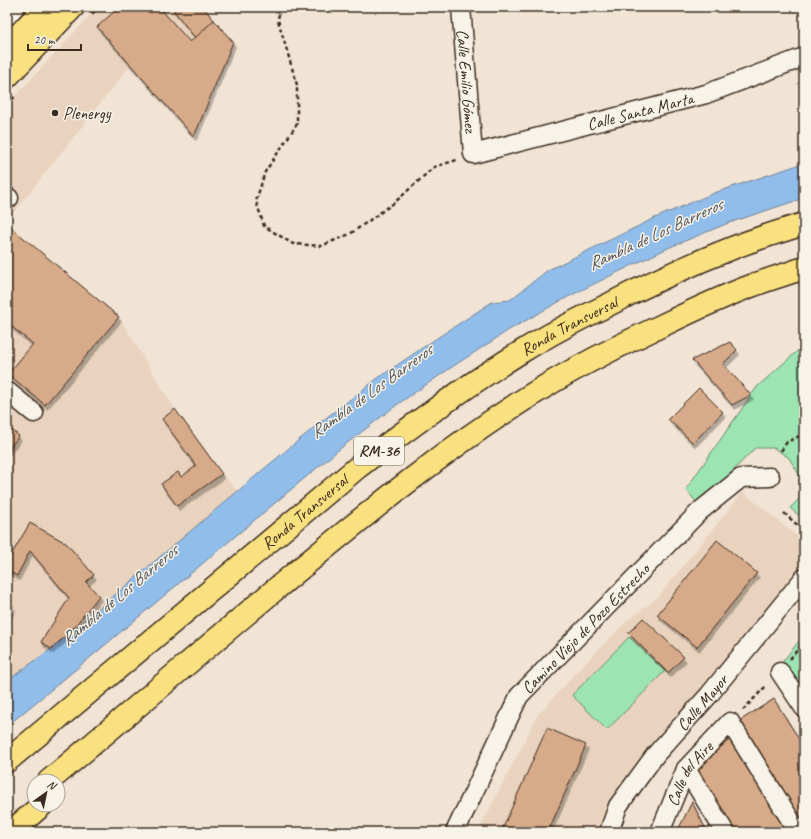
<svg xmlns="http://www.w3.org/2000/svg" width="811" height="839" viewBox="0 0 811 839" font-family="Caveat,sans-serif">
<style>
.built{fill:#e9d3be}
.green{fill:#9ce4b2;stroke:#6c8768}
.water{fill:#91bdea;stroke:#6f8298}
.building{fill:#d7aa89;stroke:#3b2a1e;filter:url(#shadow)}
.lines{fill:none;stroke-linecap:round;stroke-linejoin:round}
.minor-casing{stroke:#3b2a1e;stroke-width:21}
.major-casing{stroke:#3b2a1e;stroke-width:25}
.highway-casing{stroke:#3b2a1e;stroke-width:25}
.path{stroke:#3b2a1e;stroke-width:2.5;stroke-dasharray:4 3;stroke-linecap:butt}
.minor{stroke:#f7f3e8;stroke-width:18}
.major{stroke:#fae180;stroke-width:22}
.highway{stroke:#fae180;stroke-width:22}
.poi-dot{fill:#3b2a1e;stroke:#f7f3e8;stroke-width:1.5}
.labels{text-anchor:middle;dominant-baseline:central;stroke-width:3;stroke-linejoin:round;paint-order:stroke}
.shield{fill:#f7f3e8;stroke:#73665b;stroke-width:1}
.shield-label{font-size:16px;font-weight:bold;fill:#3b2a1e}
.street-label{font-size:17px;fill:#3b2a1e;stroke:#f7f3e8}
.poi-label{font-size:17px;fill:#3b2a1e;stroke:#f7f3e8;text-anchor:start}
.water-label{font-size:18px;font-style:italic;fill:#55565b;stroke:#f7f3e8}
</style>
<defs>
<filter id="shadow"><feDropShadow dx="2.5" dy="4.5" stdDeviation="0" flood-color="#0004"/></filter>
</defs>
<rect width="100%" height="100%" fill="#f1e4d5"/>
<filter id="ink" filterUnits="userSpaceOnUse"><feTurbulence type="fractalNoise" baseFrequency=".025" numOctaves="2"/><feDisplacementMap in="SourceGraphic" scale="8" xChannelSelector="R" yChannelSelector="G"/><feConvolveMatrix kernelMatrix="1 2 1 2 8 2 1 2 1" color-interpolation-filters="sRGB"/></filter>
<g filter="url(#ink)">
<g class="built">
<polygon points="98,7 203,7 233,42 196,132 193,136 130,66 7,221 7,105"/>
<polygon points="7,224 119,317 175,409 222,474 249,504 7,703"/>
<polygon points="743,492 804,542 804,562 713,675 663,730 617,790 600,832 478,832 537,716 581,667 626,622 658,597"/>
</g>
<g class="green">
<polygon points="804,345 804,520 790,508 800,498 800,476 789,458 774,448 755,448 699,506 686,489 757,387"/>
<polygon points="804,635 804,692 783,661"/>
<polygon points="629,637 665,671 607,730 572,695"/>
</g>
<polygon class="water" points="804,163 804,198 726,224 668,248 612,275 564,299 509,330 449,369 398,404 342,447 92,656 7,726 7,681 51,649 271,463 322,421 378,378 431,342 492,302 510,300 548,270 655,218 714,193"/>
<g class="building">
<polygon points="119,7 159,7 190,42 214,20 233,42 196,132 193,136 97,27"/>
<polygon points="171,7 203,7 214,20 195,38"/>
<polygon points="7,224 119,317 45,405 8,374 33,344 7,323"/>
<polygon points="730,342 737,350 723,364 751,395 732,405 692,360"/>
<polygon points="699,388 723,412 693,443 668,419"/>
<polygon points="175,409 222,474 177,506 161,484 178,472 181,477 196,466 162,419"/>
<polygon points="7,426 19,436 7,451"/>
<polygon points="30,523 66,543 94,575 86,582 99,596 71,631 51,649 41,642 69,598 30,551 17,576 7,570 7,562"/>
<polygon points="717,540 757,573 697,647 657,615"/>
<polygon points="7,602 13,606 7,618"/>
<polygon points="643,618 684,657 668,673 628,633"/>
<polygon points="774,699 804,747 804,831 736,723"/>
<polygon points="547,728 586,745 548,832 501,832"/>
<polygon points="733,737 792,832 732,832 695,773 702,766 700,764"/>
<polygon points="692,802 707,832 677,832"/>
</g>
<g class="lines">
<g class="minor-casing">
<g id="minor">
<path id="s1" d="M461 7 473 154 706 94 804 57"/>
<polyline points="7,16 15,7"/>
<polyline points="7,197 9,198"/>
<polyline points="7,391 34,413"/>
<polyline points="780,672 804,708"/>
<polyline points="686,769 725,832"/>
<path id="s2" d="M455 832 519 696 700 511 741 478 770 477"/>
<path id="s3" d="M609 832 618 806 656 754 709 695 804 578"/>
<path id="s4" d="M660 832 686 769 730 722 798 832"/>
</g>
</g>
<g class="major-casing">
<g id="major">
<polyline points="7,47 45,7"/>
<polyline points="7,77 73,7"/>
</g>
</g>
<g class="highway-casing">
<g id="highway">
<path id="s5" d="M7 761 358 467C411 426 464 387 521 352 548 335 577 320 606 306 648 284 691 264 735 247 758 238 781 231 804 224"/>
<path d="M49 781C123 718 197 656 271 593 359 520 446 447 544 387 582 364 622 344 663 325 692 311 721 297 751 286 769 279 787 274 804 268"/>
<polyline points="11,832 42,805"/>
</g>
</g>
<g class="path">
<polyline points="280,7 278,20 297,85 297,124 265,172 256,201 264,226 293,244 321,246 350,234 394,203 434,167 457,160"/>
<polyline points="92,14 98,7"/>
<polyline points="7,105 16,95"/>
<polyline points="781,451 787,442 804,434"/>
<polyline points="784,513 804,531"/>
<polyline points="790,659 804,642"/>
<polyline points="743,710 767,685"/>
</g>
<use href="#minor" class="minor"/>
<use href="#major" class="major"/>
<use href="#highway" class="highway"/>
</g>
</g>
<circle class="poi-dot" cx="55" cy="113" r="4"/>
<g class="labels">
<rect class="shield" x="354" y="437" width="50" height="28" rx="3"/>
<g class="shield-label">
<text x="379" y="451">RM-36</text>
</g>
<g class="street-label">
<text stroke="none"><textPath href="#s1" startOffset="74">Calle Emilio Gómez</textPath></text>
<text stroke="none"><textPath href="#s1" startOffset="320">Calle Santa Marta</textPath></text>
<text stroke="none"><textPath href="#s5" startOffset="712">Ronda Transversal</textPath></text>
<text stroke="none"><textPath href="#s5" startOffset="388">Ronda Transversal</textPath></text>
<text stroke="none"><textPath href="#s2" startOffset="245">Camino Viejo de Pozo Estrecho</textPath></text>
<text stroke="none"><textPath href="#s3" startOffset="161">Calle Mayor</textPath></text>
<text stroke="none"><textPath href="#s4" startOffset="66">Calle del Aire</textPath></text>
</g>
<g class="poi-label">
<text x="63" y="113">Plenergy</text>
</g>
<g class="water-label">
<text transform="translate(655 234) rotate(-25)">Rambla de Los Barreros</text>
<text transform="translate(371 391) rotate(-36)">Rambla de Los Barreros</text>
<text transform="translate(119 595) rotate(-40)">Rambla de Los Barreros</text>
</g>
</g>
<rect width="811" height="839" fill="none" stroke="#f7f3e8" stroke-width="24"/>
<rect x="12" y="12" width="787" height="815" fill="none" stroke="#3b2a1e" stroke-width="1.5" filter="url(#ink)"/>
<g transform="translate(46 793) rotate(33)"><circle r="19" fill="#f7f3e8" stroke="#aca397"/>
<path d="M0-3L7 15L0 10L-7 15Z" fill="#3b2a1e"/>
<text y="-6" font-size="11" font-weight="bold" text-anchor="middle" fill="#3b2a1e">N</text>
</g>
<path d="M28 44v6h53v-6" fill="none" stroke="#3b2a1e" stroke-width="2"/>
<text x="34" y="44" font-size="12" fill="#3b2a1e" stroke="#f7f3e8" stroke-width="3" paint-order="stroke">20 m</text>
</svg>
